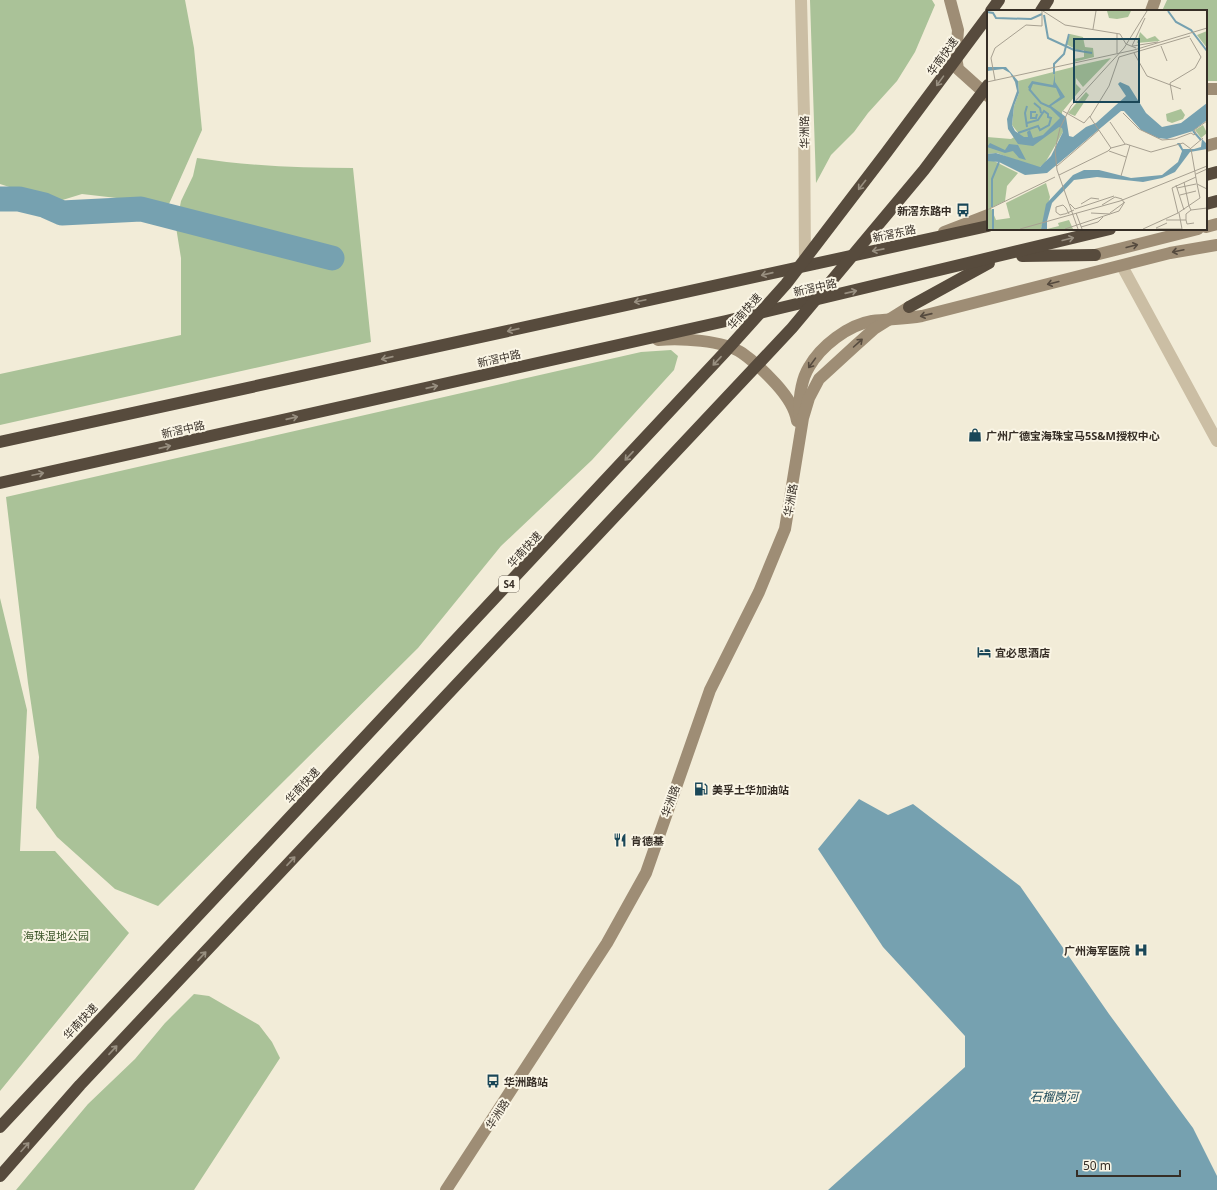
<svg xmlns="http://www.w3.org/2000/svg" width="1217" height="1190" viewBox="0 0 1217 1190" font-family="'Noto Sans','Noto Sans SC',sans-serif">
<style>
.green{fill:#aac298}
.water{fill:#76a1b0}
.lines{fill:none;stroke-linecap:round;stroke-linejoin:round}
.river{stroke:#76a1b0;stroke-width:25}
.street{stroke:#cbbea4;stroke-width:12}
.secondary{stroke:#9e8d75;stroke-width:12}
.highway{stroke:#574b3d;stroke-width:12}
.highway-bridge{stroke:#574b3d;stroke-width:12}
.oneway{stroke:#988f80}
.oneway2{stroke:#554a3e}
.labels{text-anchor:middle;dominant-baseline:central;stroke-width:4;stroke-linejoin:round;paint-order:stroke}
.shield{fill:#faf5e5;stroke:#716a5f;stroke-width:1}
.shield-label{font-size:10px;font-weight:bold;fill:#362e26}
.street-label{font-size:11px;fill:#362e26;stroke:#faf5e5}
.poi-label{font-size:11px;font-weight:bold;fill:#362e26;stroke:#faf5e5;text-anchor:start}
.park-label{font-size:11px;fill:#3b5529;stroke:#faf5e5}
.water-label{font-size:12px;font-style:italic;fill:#1a4758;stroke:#faf5e5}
.inset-river{fill:none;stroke:#76a1b0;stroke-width:2}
.inset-road{fill:none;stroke:#a7a091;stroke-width:1}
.view{fill:#1a4758;fill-opacity:0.15;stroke:#1a4758;stroke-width:2}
.inset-edge{fill:none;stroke:#362e26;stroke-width:2}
</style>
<rect width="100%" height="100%" fill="#f2ecd8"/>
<g class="green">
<polygon points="0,0 185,0 194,48 202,130 169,204 82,194 56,202 0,184"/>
<polygon points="810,0 932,0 935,5 915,52 897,81 868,113 854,132 831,155 816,183"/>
<polygon points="1167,0 1217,0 1217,81 1206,81 1206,11 1162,11"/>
<path d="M197 158C249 166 301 168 353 168L371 342 0 425V374L181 335V258L176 227 181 201 193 176Z"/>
<polygon points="671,350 678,356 674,370 592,460 501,546 418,648 158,906 115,889 57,837 36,808 39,757 28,683 6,497 641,352"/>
<polygon points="0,598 27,710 20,851 55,851 129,933 0,1091"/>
<polygon points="194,994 209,996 259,1025 272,1042 280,1058 194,1190 16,1190 88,1104 135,1059 165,1023"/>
</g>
<polygon class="water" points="859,799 888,815 913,804 1020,886 1109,1014 1193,1128 1217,1176 1217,1190 828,1190 965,1067 965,1036 883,947 818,849"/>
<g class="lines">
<polyline class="river" points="0,199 19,199 44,205 62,213 141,209 332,258"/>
<g class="street">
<polyline points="801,0 804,115 805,265"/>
<polyline points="1122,266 1217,441"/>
</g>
<g class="secondary">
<polyline points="950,0 958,30 956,57 958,69 988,96"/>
<polyline points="1151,11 1155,0"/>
<polyline points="1206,89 1217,89"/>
<polyline points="1206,146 1217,143"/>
<polyline points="1206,227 1217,224"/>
<polyline points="944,232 988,215"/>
<polyline points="1095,255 1198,229"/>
<path d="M658 340C680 338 723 340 742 353 755 362 766 373 776 384 785 394 795 407 797 421"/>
<path d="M799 415C799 400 801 380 809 367 821 346 848 325 872 321 889 319 905 319 922 316L1170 253 1217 245"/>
<polyline points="446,1190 607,943 646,873 710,690 759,592 785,529 803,418 809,398 819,379 855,346 874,329 909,307"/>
</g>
<g class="highway">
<polyline points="991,11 999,0"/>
<polyline points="1041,11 1048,0"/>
<polyline points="1206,175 1217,172"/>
<polyline points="1206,204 1217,201"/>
<polyline points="1022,256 1095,255"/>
<polyline points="909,307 989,263"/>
<polyline points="0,442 988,226"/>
<polyline points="0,483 726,321 1110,229"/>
</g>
<g class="highway-bridge">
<polyline points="0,1127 725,352 786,284 886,153 988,16"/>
<polyline points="0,1176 80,1085 792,328 924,170 988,85"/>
</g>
</g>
<defs><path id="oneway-shaft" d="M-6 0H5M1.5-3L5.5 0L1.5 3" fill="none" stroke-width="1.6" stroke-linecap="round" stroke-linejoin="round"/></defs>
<g class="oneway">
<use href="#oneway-shaft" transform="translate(940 81) rotate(126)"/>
<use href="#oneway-shaft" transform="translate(862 185) rotate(128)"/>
<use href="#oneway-shaft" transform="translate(1068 239) rotate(-14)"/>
<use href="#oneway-shaft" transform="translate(878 250) rotate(169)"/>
<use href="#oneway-shaft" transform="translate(767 274) rotate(167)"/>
<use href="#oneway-shaft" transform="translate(851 292) rotate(-13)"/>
<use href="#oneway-shaft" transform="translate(640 301) rotate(168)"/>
<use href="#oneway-shaft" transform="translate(513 330) rotate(167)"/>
<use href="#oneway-shaft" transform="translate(387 358) rotate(167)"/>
<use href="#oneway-shaft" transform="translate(717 361) rotate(133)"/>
<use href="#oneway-shaft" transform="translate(432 387) rotate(-13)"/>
<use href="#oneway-shaft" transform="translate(292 418) rotate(-13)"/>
<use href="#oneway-shaft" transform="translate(165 447) rotate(-13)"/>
<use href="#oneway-shaft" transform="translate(629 456) rotate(133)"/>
<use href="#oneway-shaft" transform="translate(38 474) rotate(-12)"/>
<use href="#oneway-shaft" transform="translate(291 861) rotate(-47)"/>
<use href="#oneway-shaft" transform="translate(202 956) rotate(-47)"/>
<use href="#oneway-shaft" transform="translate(113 1050) rotate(-47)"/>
<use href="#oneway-shaft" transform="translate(25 1147) rotate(-48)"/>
</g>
<g class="oneway2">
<use href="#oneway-shaft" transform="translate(1132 246) rotate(-14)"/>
<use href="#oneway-shaft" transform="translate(1178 251) rotate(168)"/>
<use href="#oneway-shaft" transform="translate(1053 283) rotate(166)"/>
<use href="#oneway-shaft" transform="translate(926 315) rotate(167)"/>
<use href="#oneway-shaft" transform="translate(858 343) rotate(-42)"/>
<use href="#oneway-shaft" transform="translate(812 363) rotate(126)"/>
</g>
<defs>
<g id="bus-bare" transform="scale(1.08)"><path d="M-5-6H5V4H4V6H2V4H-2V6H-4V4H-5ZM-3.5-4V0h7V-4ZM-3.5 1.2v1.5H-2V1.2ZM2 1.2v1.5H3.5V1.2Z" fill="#1a4758" stroke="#faf5e5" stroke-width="2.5" paint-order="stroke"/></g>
<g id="shop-bare" transform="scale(1.08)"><path d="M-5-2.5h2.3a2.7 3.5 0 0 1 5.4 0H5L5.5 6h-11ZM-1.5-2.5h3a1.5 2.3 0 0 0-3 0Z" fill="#1a4758" stroke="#faf5e5" stroke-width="2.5" paint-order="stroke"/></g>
<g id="hotel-bare" transform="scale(1.08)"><path d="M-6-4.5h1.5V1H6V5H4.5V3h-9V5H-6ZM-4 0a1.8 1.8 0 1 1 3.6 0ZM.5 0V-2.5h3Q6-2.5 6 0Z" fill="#1a4758" stroke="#faf5e5" stroke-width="2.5" paint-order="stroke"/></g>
<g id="fuel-bare" transform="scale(1.08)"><path d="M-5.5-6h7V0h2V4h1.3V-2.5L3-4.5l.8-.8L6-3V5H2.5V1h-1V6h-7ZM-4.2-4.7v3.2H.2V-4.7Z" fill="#1a4758" stroke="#faf5e5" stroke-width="2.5" paint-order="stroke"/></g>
<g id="restaurant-bare" transform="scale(1.08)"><path d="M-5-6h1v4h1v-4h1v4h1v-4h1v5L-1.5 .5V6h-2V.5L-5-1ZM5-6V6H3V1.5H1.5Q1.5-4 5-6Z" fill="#1a4758" stroke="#faf5e5" stroke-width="2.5" paint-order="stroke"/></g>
<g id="hospital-bare" transform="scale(1.08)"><path d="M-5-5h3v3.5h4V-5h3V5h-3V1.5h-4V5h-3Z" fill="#1a4758" stroke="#faf5e5" stroke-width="2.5" paint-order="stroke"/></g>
</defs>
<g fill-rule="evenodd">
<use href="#bus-bare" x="963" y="210"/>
<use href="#shop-bare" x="975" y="435"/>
<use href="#hotel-bare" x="984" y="652"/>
<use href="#fuel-bare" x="701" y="789"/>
<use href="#restaurant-bare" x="620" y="840"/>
<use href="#hospital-bare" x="1141" y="950"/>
<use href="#bus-bare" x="493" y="1081"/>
</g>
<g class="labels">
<rect class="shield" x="499" y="576" width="20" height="16" rx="3"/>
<g class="shield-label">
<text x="509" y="584">S4</text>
</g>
<g class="street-label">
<text transform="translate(942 56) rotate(-54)">华南快速</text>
<text transform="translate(804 132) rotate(-91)">华洲路</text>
<text transform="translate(894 233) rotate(-12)">新滘东路</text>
<text transform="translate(815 287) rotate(-13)">新滘中路</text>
<text transform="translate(744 311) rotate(-48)">华南快速</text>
<text transform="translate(499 358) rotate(-13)">新滘中路</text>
<text transform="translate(183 429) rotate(-13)">新滘中路</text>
<text transform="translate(790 500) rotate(-80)">华洲路</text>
<text transform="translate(524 549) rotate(-47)">华南快速</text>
<text transform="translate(302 785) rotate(-47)">华南快速</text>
<text transform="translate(670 801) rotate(-70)">华洲路</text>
<text transform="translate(80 1021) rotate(-47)">华南快速</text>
<text transform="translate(497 1114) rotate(-57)">华洲路</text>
</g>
<g class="poi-label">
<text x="952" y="210" text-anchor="end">新滘东路中</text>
<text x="986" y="435">广州广德宝海珠宝马5S&amp;M授权中心</text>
<text x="995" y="652">宜必思酒店</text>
<text x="712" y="789">美孚土华加油站</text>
<text x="631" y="840">肯德基</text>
<text x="1130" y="950" text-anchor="end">广州海军医院</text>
<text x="504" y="1081">华洲路站</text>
</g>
<g class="park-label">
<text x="56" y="935">海珠湿地公园</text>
</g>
<g class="water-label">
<text x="1054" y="1096">石榴岗河</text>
</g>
</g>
<g transform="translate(987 10)">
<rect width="220" height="220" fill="#f2ecd8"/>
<path d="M120 1H144L141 7 130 9 122 8ZM220 21V38L210 25ZM153 22 160 29 168 26 173 31 150 33ZM83 24 96 27 98 37 106 38 107 47 87 52V49L97 47V40H90L79 34ZM124 48 96 77 89 68V74L94 79 75 102 76 122 58 153 53 157H45L10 143 0 144V127L24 129 32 124 25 115 27 96 32 83 31 71 86 57 88 64V56ZM99 82 102 85 88 106 81 103ZM194 99 198 105 196 109 185 113 180 111 179 104ZM216 115 220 123 214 128 208 120ZM5 150 31 163 20 176 18 191 4 198 9 210 23 208 19 193 59 173 63 187 54 219H0V151ZM82 210 86 219H60L72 216 71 213Z" fill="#aac298"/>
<path d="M0 57H19L31 71 32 83 27 96 25 115 28 121 37 127H41L40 122 43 120 46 128 56 125 73 108 61 96 73 87 69 78 46 74 43 81 41 77 45 71 66 75 68 63V72L78 87 64 96 79 107 82 126 86 127 99 117 109 113 139 86 131 74 133 72 142 76 159 103 175 117 194 113 220 93V110L206 121 180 129 171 128 154 120 137 101H134L60 163 38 165 12 152 0 151V144L9 143 53 157 64 146 76 122 75 118 72 117 46 136 31 134 21 119 20 109 30 81 28 72 23 63 16 59 0 61ZM215 129 220 134V139L203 142 188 162 175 168 156 172 110 167 87 170 65 193 60 211V219H54L59 194 86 165 97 160H112L144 168 175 165 191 152 195 141 190 133H193L196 139H207L214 137ZM3 133 18 140 22 134 31 135 39 150 32 148 26 141 18 143 0 137Z" fill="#76a1b0"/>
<path class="inset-river" d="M181 1 189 12 204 20 220 41M0 2 6 3 9 8 44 9 55 4M57 5 61 28 87 40 105 43M67 64V54L77 44 82 24M42 79 54 93 63 97M47 93 53 98 54 103M40 96 38 103 40 117M49 102H44V108H49L50 104M206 121 214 130M31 123 51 116 53 120 62 115 64 108 61 107V104L57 101 51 110 40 113M5 197V169L12 152M6 219V199"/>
<path class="inset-road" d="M56 1 78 15 133 24 139 34 149 38M106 19 109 1M130 24V43M203 26 132 47 122 76 103 107 124 138 139 134 164 142 196 133 204 139 210 174 220 179M145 36 158 8M146 36 171 32M174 36 180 51M147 43 160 66 194 79M8 70 4 48 8 38 39 15 55 16V1M0 72 147 40 220 18M186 90 183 73 208 58 214 47 203 28M76 101 97 113 103 106M136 103 152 119 175 130 188 129 204 123 207 125 209 123 207 120 220 111M123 112 138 134M203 139 216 128M122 141 139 147M70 156 112 120M209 164 220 159M72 165 121 141 124 138M134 166 143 135M197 172 202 196M189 175 197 200M190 178 209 174M193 185 209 181M83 194 88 199 127 186M94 194 104 188 112 189M202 196 204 200 220 198M0 200 68 167M89 203 95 219M104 203 123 204M123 203 138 192M191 203 213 188 210 174M192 203 195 219M82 204 79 198 76 195 69 197V202L73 205 77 204H78L87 200M179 210H199L200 214 207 213M199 210V204L204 200M94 217 111 212 116 207M169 218 180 213M33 219 133 191 220 156M78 219 132 201 137 193 135 189 128 187 115 195M91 219 70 160 68 140 73 118 84 96 137 38 160 1M156 219 191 203 185 178 209 167M169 219H195"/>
<path class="view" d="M87 29H152V92H87Z"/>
<rect width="220" height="220" class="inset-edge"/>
</g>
<path d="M1077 1170v6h103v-6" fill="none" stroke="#362e26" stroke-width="2"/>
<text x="1083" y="1170" font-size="12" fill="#362e26" stroke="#faf5e5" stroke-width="3" paint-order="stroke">50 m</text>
</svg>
